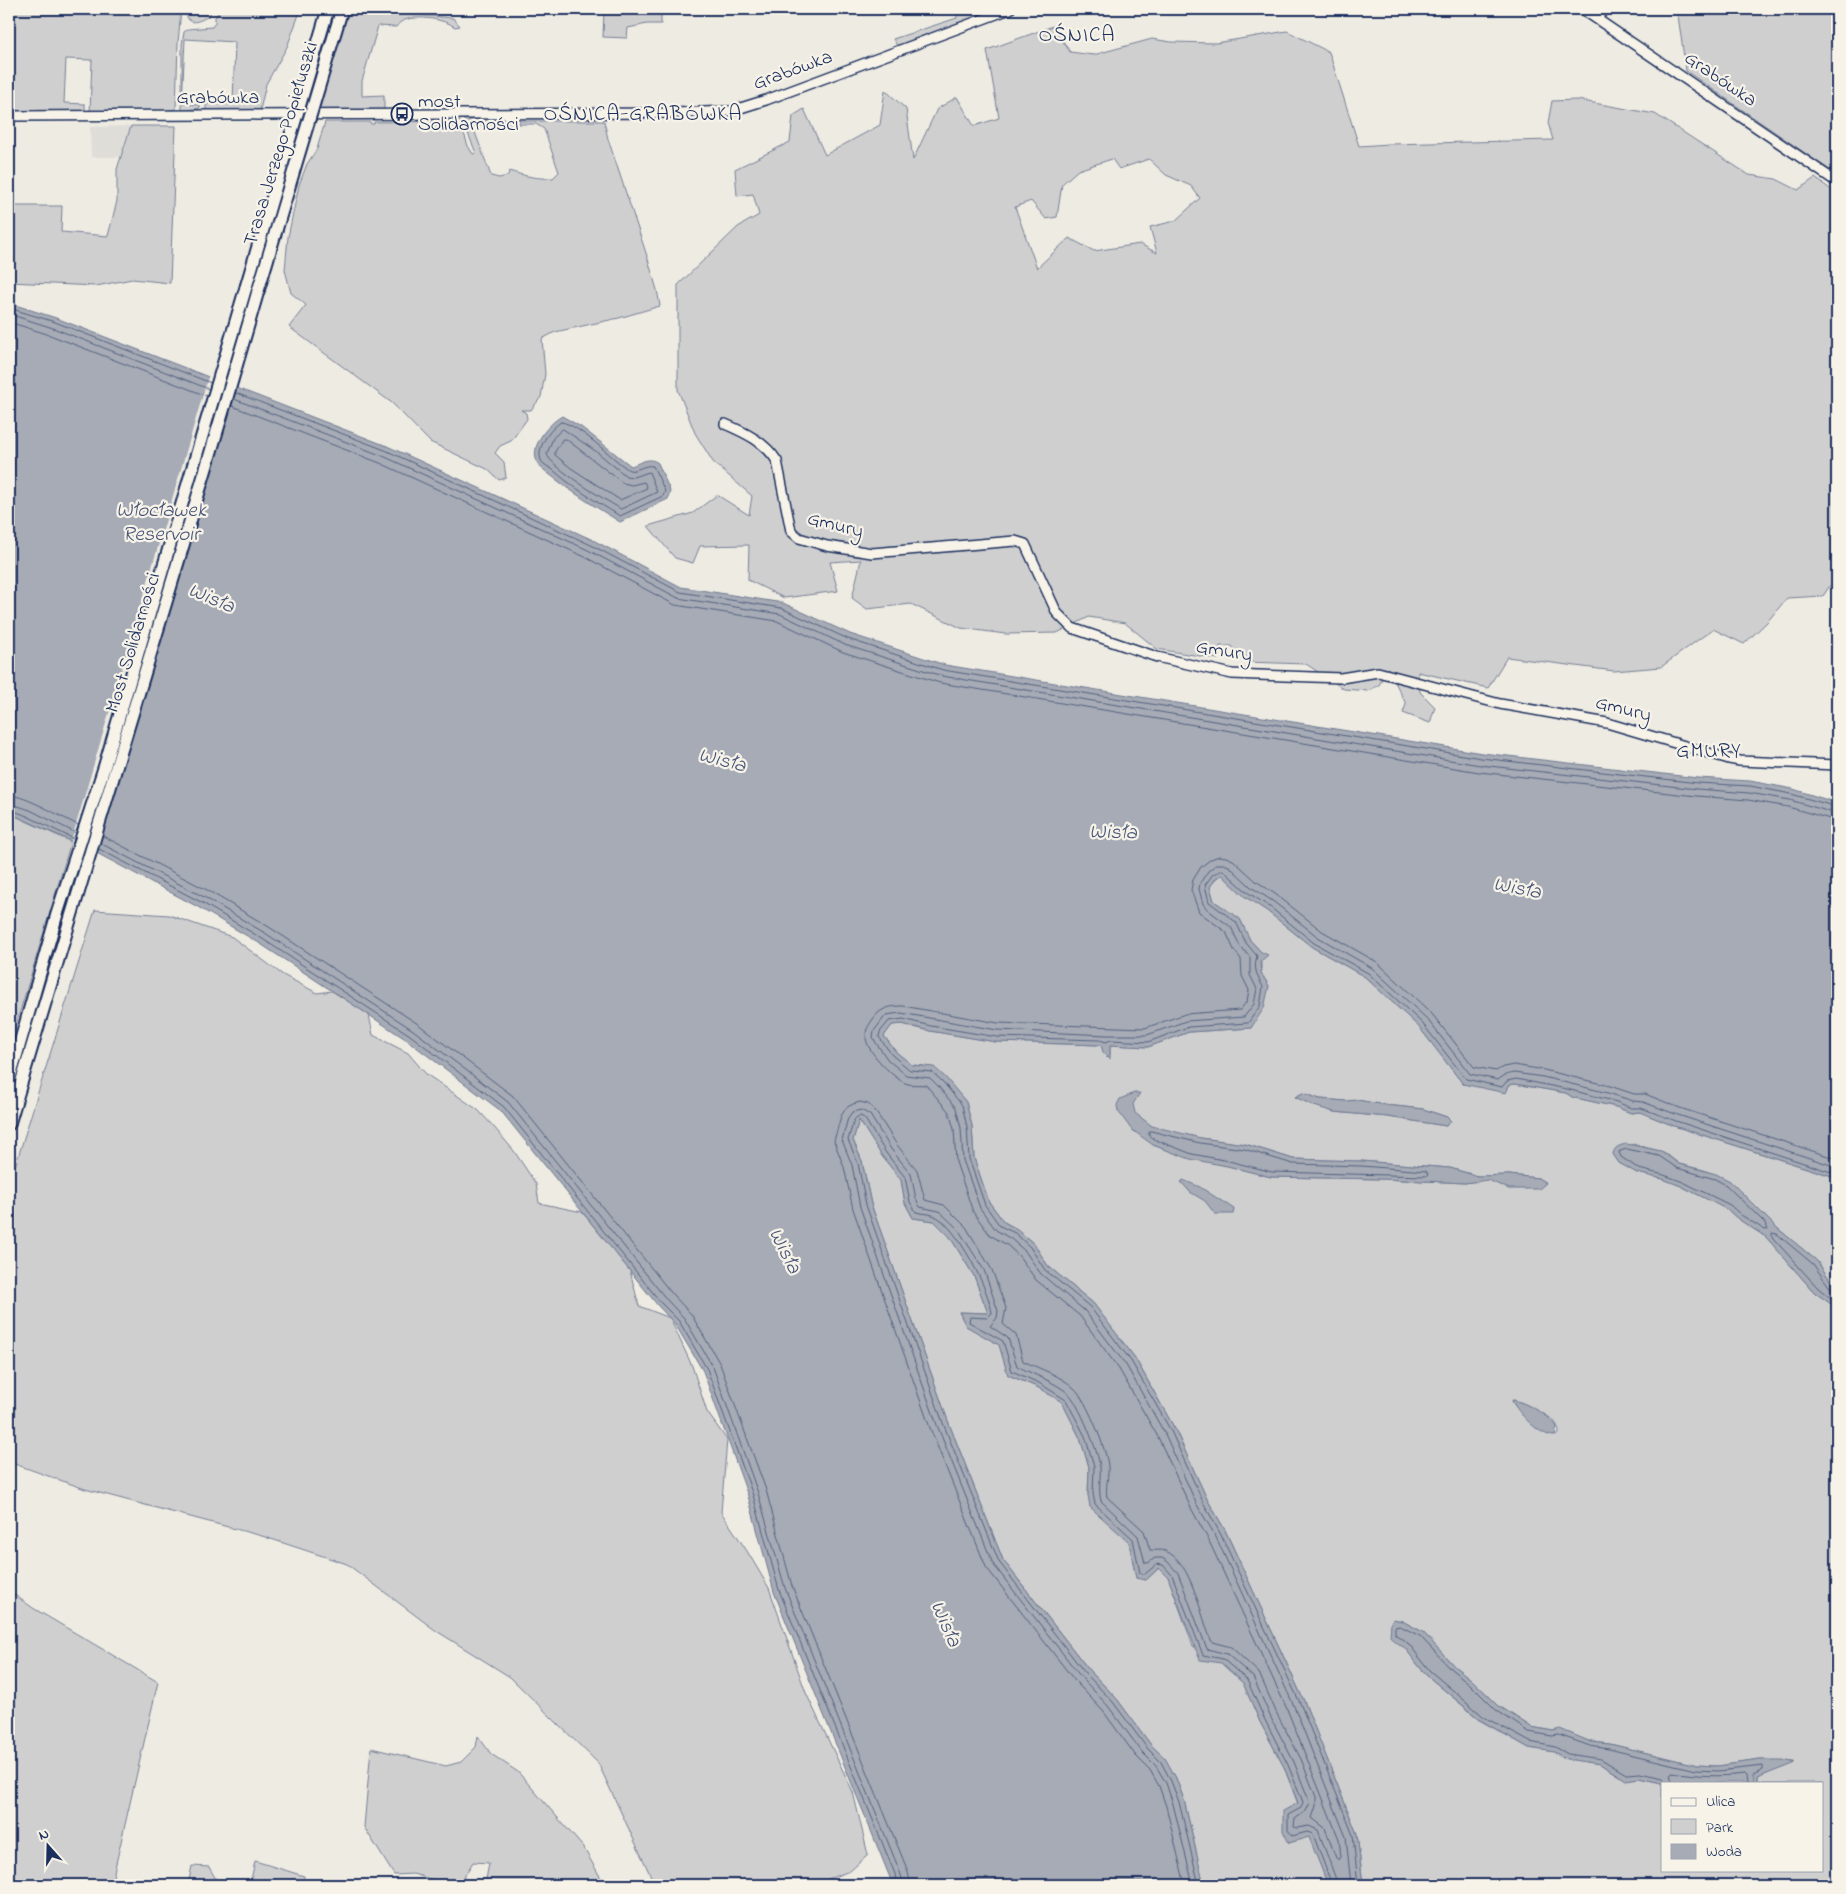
<svg xmlns="http://www.w3.org/2000/svg" width="1846" height="1894" viewBox="0 0 1846 1894" font-family="'Indie Flower',sans-serif">
<style>
.built{fill:#deddd8}
.green{fill:#cfcfcf;stroke:#757f96;fill-rule:evenodd}
.water{fill:#a6abb5;stroke:#6e7992}
.pier{fill:#eeebe2}
.lines{fill:none;stroke-linecap:round;stroke-linejoin:round}
.shore{stroke:#536181;stroke-width:1}
.minor-casing{stroke:#1b2f5e;stroke-width:12}
.major-casing{stroke:#1b2f5e;stroke-width:15}
.minor{stroke:#f7f3e8;stroke-width:9}
.major{stroke:#f7f3e8;stroke-width:11}
.major-bridge-casing{stroke:#1b2f5e;stroke-width:15;stroke-linecap:butt}
.major-bridge{stroke:#f7f3e8;stroke-width:11}
.labels{text-anchor:middle;dominant-baseline:central;stroke-width:4.5;stroke-linejoin:round;paint-order:stroke}
.street-label{font-size:20px;fill:#1b2f5e;stroke:#f7f3e8}
.poi-label{font-size:20px;fill:#1b2f5e;stroke:#f7f3e8;text-anchor:start}
.neighbourhood-label{font-size:21px;letter-spacing:1px;fill:#1b2f5e;stroke:#f7f3e8}
.water-label{font-size:21px;font-style:italic;fill:#455478;stroke:#f7f3e8}
</style>
<rect width="100%" height="100%" fill="#eeebe2"/>
<filter id="ink" filterUnits="userSpaceOnUse"><feTurbulence type="fractalNoise" baseFrequency=".02" numOctaves="2"/><feDisplacementMap in="SourceGraphic" scale="10" xChannelSelector="R" yChannelSelector="G"/><feConvolveMatrix kernelMatrix="1 2 1 2 8 2 1 2 1" color-interpolation-filters="sRGB"/></filter>
<g filter="url(#ink)">
<polygon class="built" points="131,126 121,157 91,157 90,127"/>
<g class="green">
<polygon points="9,9 181,9 178,43 176,109 156,112 90,112 92,60 66,59 64,103 85,104 85,112 9,113"/>
<path d="M186 9H301L287 47 266 84 260 110 206 112V104H233L235 42 185 39 182 104 200 105V108L182 111V44L184 32 188 29 212 27 215 23V17L219 12 211 10 210 15C199 22 186 28 186 9Z"/>
<path d="M347 9H386V12L453 18 460 26 455 27C445 19 417 15 405 20 401 21 398 24 396 27L378 26 362 81V96L384 95V111L318 112Z"/>
<polygon points="604,9 661,9 661,24 647,24 628,28 627,38 603,37"/>
<polygon points="957,9 1000,9 898,47 893,39 957,18"/>
<polygon points="1677,9 1837,9 1837,175 1686,71"/>
<path d="M1053 26 1070 52 1093 55 1152 39 1171 42 1216 43 1287 31 1329 52 1359 146 1389 144 1553 140 1548 123 1552 101 1577 100 1655 114 1749 175 1776 179 1798 190 1815 178 1837 194V575L1823 596 1787 598 1767 622 1744 644 1713 629 1661 667 1614 671 1507 657 1488 688 1418 672 1420 692 1435 707 1430 723 1403 713 1406 704 1388 668 1379 685 1368 691 1344 689 1306 664 1246 662 1232 646H1220L1218 659 1157 649 1125 623 1089 617 1057 633 1005 634 961 628 911 604 867 609 852 598 861 560 830 562 838 591 784 598 748 580 749 545 700 546 693 563 675 558 648 526 693 513 717 495 749 515 752 496 713 462 695 433 678 390V285L738 227 759 215 753 194 737 196 735 169 790 142 793 116 804 109 825 155 880 125 885 90 906 109 913 160 937 109 957 97 974 126 999 118 987 50ZM1112 159 1119 169 1149 159 1166 175 1191 186 1200 198 1175 221 1150 227 1157 253 1140 244 1094 251 1069 238 1037 268 1015 207 1031 201 1046 219 1057 217 1062 184 1078 170Z"/>
<path d="M460 121 468 146 473 154 476 153 463 121H514L515 124 486 123 473 127 491 176 499 178 508 176 509 171C525 176 537 179 553 178L559 172 544 129 536 124H519V121H604L608 139 647 256 657 290 660 306 619 318 555 332 542 339 545 374 541 397 531 410H521L526 413 527 419 511 441 500 446 495 453 504 462 506 478 499 480 487 469 430 442 392 403 289 327 306 305 291 293 285 270 288 237 299 185 307 164 317 149 325 122H370L371 124H374V122Z"/>
<polygon points="131,126 176,126 170,283 132,279 96,286 9,282 9,208 11,206 62,206 61,232 108,236 117,201 117,169"/>
<polygon points="9,813 71,842 9,1048"/>
<path d="M1222 874 1244 896 1267 911 1312 947 1365 977 1419 1027 1463 1084 1507 1091 1509 1085 1515 1084 1566 1093 1572 1097 1616 1107 1631 1113 1640 1112 1674 1126 1832 1176 1837 1180V1290L1817 1261 1776 1227 1730 1181 1704 1170 1679 1164 1664 1152 1640 1146 1633 1144 1613 1154 1619 1163 1637 1173 1663 1179 1681 1186 1728 1210 1738 1219 1766 1237 1814 1292 1837 1308V1885H1363L1357 1834 1304 1701 1225 1530 1207 1499 1175 1429 1135 1358 1093 1303 1048 1266 1034 1244 1017 1229 1004 1222 989 1202 974 1158 972 1126 966 1102 958 1093 924 1066 912 1065 896 1052 884 1036 892 1025 902 1024 930 1031 996 1042 1101 1045 1107 1058 1110 1055V1045L1148 1047 1189 1032 1251 1028 1269 986 1261 973V952L1250 940 1240 919 1214 901 1210 887 1216 878ZM1303 1093 1320 1099 1346 1101 1357 1100 1386 1105 1423 1109 1447 1117 1451 1121 1446 1126 1388 1117 1334 1112 1295 1097ZM1201 1138 1245 1144 1293 1159 1361 1161 1450 1168 1478 1176 1509 1175 1538 1178 1546 1183 1509 1189 1488 1179 1465 1183 1383 1179 1271 1177 1170 1151 1153 1145ZM1514 1400C1521 1401 1547 1415 1553 1420 1557 1424 1559 1429 1559 1434L1555 1436 1515 1406 1512 1401ZM1393 1619 1402 1621 1423 1632 1454 1666 1472 1680 1499 1706 1531 1727 1553 1731 1560 1730 1591 1742 1610 1744 1696 1765 1718 1766 1760 1760 1794 1762 1757 1778V1783H1822V1870H1662V1783L1639 1778 1630 1779 1619 1776 1600 1764 1567 1759 1554 1752 1529 1748 1481 1721 1425 1674 1405 1648Z"/>
<polygon points="95,910 169,915 232,937 283,975 317,993 332,991 369,1015 373,1035 408,1053 426,1074 478,1110 493,1126 514,1151 536,1184 539,1203 582,1212 630,1271 639,1306 670,1318 692,1366 707,1412 727,1440 721,1512 747,1551 769,1588 806,1693 853,1792 868,1855 850,1871 811,1885 655,1885 598,1763 510,1677 435,1630 347,1564 262,1536 85,1489 9,1462 9,1186"/>
<polygon points="859,1120 882,1156 901,1180 905,1203 913,1218 934,1221 950,1237 974,1276 988,1313 959,1312 966,1326 999,1344 1008,1375 1037,1387 1062,1402 1080,1438 1089,1467 1088,1495 1112,1525 1129,1542 1136,1578 1146,1580 1159,1568 1168,1577 1193,1646 1221,1663 1243,1683 1260,1722 1284,1767 1298,1804 1289,1843 1309,1836 1328,1885 1204,1885 1184,1800 1176,1778 1165,1759 1151,1745 1117,1699 1089,1670 1003,1560 948,1421 871,1204 862,1161 853,1140"/>
<polygon points="9,1591 33,1608 158,1682 111,1885 9,1885"/>
<polygon points="478,1736 491,1754 518,1772 583,1847 605,1885 485,1885 489,1863 473,1862 459,1885 452,1885 413,1874 394,1875 364,1827 371,1748 446,1766 461,1762 476,1747"/>
<polygon points="255,1861 304,1876 303,1885 250,1885"/>
<polygon points="192,1866 209,1867 219,1885 188,1885"/>
</g>
<g class="water">
<polygon points="9,303 56,318 387,446 593,540 681,587 783,603 850,634 945,665 1482,753 1698,778 1750,781 1793,789 1837,803 1837,1180 1832,1176 1674,1126 1640,1112 1631,1113 1616,1107 1572,1097 1566,1093 1515,1084 1509,1085 1506,1093 1463,1084 1419,1027 1365,977 1312,947 1267,911 1244,896 1222,875 1216,878 1210,887 1214,901 1240,919 1250,940 1261,952 1268,955 1260,962 1261,973 1269,986 1264,1008 1251,1028 1189,1032 1148,1047 1110,1045 1110,1059 1103,1052 1101,1045 996,1042 930,1031 902,1024 892,1025 884,1036 896,1052 912,1065 934,1067 946,1078 966,1102 972,1126 974,1158 989,1202 1004,1222 1017,1229 1034,1244 1048,1266 1093,1303 1135,1358 1155,1394 1175,1429 1207,1499 1225,1530 1304,1701 1357,1834 1363,1885 1328,1885 1309,1837 1289,1843 1283,1831 1283,1811 1298,1803 1284,1767 1260,1722 1243,1683 1221,1663 1200,1660 1168,1577 1159,1568 1146,1580 1136,1578 1129,1542 1090,1507 1088,1495 1089,1467 1080,1438 1062,1402 1037,1387 1008,1375 999,1345 966,1326 959,1312 988,1313 974,1276 950,1237 934,1221 913,1218 905,1203 901,1180 882,1156 859,1120 853,1140 862,1161 871,1204 948,1421 1003,1560 1089,1670 1117,1699 1151,1745 1165,1758 1176,1778 1184,1800 1204,1885 893,1885 774,1592 748,1496 703,1371 675,1324 659,1307 501,1111 407,1040 259,943 198,907 89,849 9,813"/>
<path d="M562 416 581 427 631 466C640 463 649 456 658 463L670 491 668 499 620 522C596 507 571 492 549 474 546 471 540 468 538 464 528 447 548 424 562 416Z"/>
<polygon points="1134,1093 1140,1093 1133,1104 1135,1113 1152,1126 1201,1138 1245,1144 1293,1159 1361,1161 1450,1168 1477,1176 1509,1175 1538,1178 1546,1183 1539,1189 1509,1189 1488,1180 1465,1183 1383,1179 1271,1177 1227,1166 1190,1159 1153,1145 1131,1129 1118,1111 1117,1105 1120,1099"/>
<polygon points="1303,1093 1320,1099 1346,1101 1357,1100 1386,1105 1423,1109 1447,1117 1451,1121 1446,1126 1388,1117 1334,1112 1314,1106 1295,1097"/>
<path d="M1627 1144 1661 1151 1679 1164 1716 1174 1730 1181 1776 1227 1817 1261 1837 1290V1308L1814 1292 1766 1237 1738 1219 1728 1210 1681 1186 1663 1179 1637 1173 1619 1163 1613 1154C1614 1147 1620 1145 1627 1144Z"/>
<polygon points="1183,1180 1200,1187 1234,1209 1233,1214 1215,1214 1205,1201 1190,1192 1181,1182"/>
<path d="M1512 1400C1525 1402 1551 1416 1557 1427L1555 1436C1540 1437 1516 1411 1512 1400Z"/>
<polygon points="1393,1619 1402,1621 1423,1632 1454,1666 1472,1680 1499,1706 1531,1727 1553,1731 1560,1729 1591,1742 1610,1744 1696,1765 1718,1766 1760,1760 1782,1760 1795,1763 1757,1778 1757,1783 1662,1783 1639,1778 1626,1780 1600,1764 1567,1759 1554,1752 1529,1748 1482,1721 1425,1674 1405,1648 1395,1642 1390,1636 1391,1623"/>
</g>
<polygon class="pier" points="209,374 235,385 97,857 70,845"/>
<g class="lines">
<g class="shore">
<polyline points="9,308 55,322 211,383"/>
<polyline points="9,314 53,328 209,389"/>
<polyline points="9,322 50,335 207,396"/>
<polyline points="236,393 385,450 591,545 680,592 781,608 848,639 943,670 1481,758 1698,783 1750,786 1791,794 1837,807"/>
<polyline points="234,399 383,456 588,550 678,598 780,614 845,645 942,676 1480,765 1697,789 1749,793 1790,800 1837,814"/>
<polyline points="232,406 380,463 585,557 675,605 777,621 843,652 940,683 1479,772 1696,796 1748,800 1788,807 1837,821"/>
<path d="M561 422C579 424 612 459 629 470 637 472 644 464 653 466L665 491 663 496 620 516C597 502 572 487 552 469 549 467 544 465 542 462 534 449 551 428 561 422Z"/>
<path d="M563 429 597 452 626 476 633 477 649 472 657 492 621 509C607 501 550 467 547 454L553 438Z"/>
<polygon points="563,439 566,439 623,483 632,485 644,482 647,488 620,500 571,468 555,455 555,452"/>
<path d="M9 795C27 796 61 817 78 825"/>
<polyline points="9,803 30,810 76,833"/>
<polyline points="9,809 27,816 74,839"/>
<polyline points="103,836 207,890 269,927 418,1024 513,1096 673,1295 691,1314 720,1364 766,1490 792,1586 907,1869 911,1885"/>
<polyline points="100,843 204,897 265,933 413,1030 508,1102 667,1300 684,1318 713,1367 758,1493 785,1588 900,1872 904,1885"/>
<polyline points="99,849 201,902 261,938 410,1035 504,1107 662,1304 679,1321 707,1369 753,1495 779,1590 895,1874 897,1885"/>
<polygon points="1151,1131 1200,1143 1244,1149 1293,1164 1361,1166 1426,1171 1428,1174 1426,1176 1272,1172 1229,1161 1192,1154 1156,1140 1149,1135 1149,1132"/>
<polygon points="1627,1149 1659,1156 1677,1168 1715,1179 1726,1185 1764,1222 1768,1229 1765,1230 1741,1215 1730,1205 1683,1182 1664,1175 1639,1169 1621,1157 1619,1152"/>
<polyline points="1837,1291 1831,1289 1813,1264 1777,1234 1772,1233 1772,1237 1818,1288 1837,1303"/>
<polyline points="1667,1783 1663,1778 1640,1773 1626,1774 1601,1759 1568,1754 1555,1747 1530,1742 1484,1717 1429,1670 1409,1644 1395,1634 1395,1627 1400,1626 1420,1636 1451,1669 1469,1683 1496,1710 1529,1732 1552,1736 1559,1735 1590,1746 1609,1749 1695,1770 1718,1771 1763,1766 1763,1770 1753,1775 1753,1783"/>
<path d="M1673 1783 1670 1775 1672 1772C1697 1776 1719 1777 1744 1774L1746 1776 1747 1783"/>
<path d="M1185 1885 1166 1806 1159 1786 1150 1770 1136 1756 1103 1711 1075 1681 986 1567 930 1428 853 1209 844 1167 834 1141 841 1116 846 1108 853 1104 860 1102 868 1104 874 1109 897 1145 917 1170 925 1200 944 1205 966 1227 992 1270 1006 1308 1003 1324 1016 1335 1023 1361C1040 1369 1060 1375 1074 1388 1086 1398 1107 1451 1108 1466 1109 1476 1105 1487 1107 1497L1144 1531 1150 1550C1155 1551 1160 1549 1165 1551 1192 1560 1201 1619 1212 1642L1231 1647 1259 1673 1277 1714 1301 1759 1316 1797V1806L1312 1818 1325 1828 1336 1858 1339 1860 1341 1857 1339 1839 1287 1709 1208 1539 1191 1508 1158 1437 1119 1369 1080 1316 1036 1280 1019 1256 1007 1245 990 1235 973 1212 956 1162 954 1129 949 1112 926 1085C918 1084 910 1086 903 1082 891 1075 866 1051 866 1037 865 1030 869 1025 873 1019 881 1008 889 1006 903 1006L998 1023 1145 1028 1185 1014 1240 1010 1247 1001 1249 990 1242 976 1241 959 1234 950 1226 932 1199 912 1191 890 1193 880 1201 867 1211 859 1219 856 1226 857 1233 860 1256 881 1278 896 1322 931 1377 962 1432 1014 1474 1067 1496 1071 1503 1067 1514 1065 1544 1070 1610 1086 1634 1094H1645L1680 1108 1837 1159"/>
<path d="M1193 1885 1173 1804 1166 1783 1156 1766 1142 1752 1108 1706 1081 1677 993 1564 937 1425 860 1207 852 1165 842 1140 848 1118 852 1112 861 1110 870 1115 891 1149 911 1174 916 1199 920 1207 939 1211 958 1229 984 1270 998 1311 997 1318 990 1326 1008 1338 1017 1366C1034 1375 1053 1381 1068 1393 1078 1401 1099 1453 1100 1467 1101 1478 1098 1489 1101 1501L1138 1536 1145 1563H1148L1155 1558H1162L1167 1561 1178 1573 1207 1649 1227 1654 1253 1677 1271 1718 1294 1762 1308 1798 1309 1805 1306 1811 1295 1819 1294 1827 1297 1828 1309 1826 1318 1830 1338 1885"/>
<path d="M1199 1885 1179 1802 1171 1781 1161 1762 1147 1748 1113 1702 1085 1673 999 1562 943 1423 866 1205 858 1163 848 1140 854 1120 857 1117 861 1116 865 1119 886 1153 905 1177 910 1202 916 1212C922 1214 930 1213 935 1216 957 1226 989 1290 992 1313L987 1318 970 1317 969 1322 1003 1341 1012 1371 1039 1383 1066 1400 1085 1436 1094 1466 1093 1494 1095 1504 1133 1539 1140 1573 1145 1574 1157 1564 1163 1565 1172 1575 1203 1655 1223 1659 1247 1680 1265 1720 1288 1765 1303 1802 1301 1808 1288 1815V1830L1292 1836 1307 1832 1313 1834 1332 1885"/>
<polyline points="1351,1885 1346,1837 1294,1706 1215,1535 1197,1505 1165,1434 1126,1365 1085,1311 1041,1274 1025,1251 1011,1239 996,1230 980,1208 963,1160 961,1128 956,1108 938,1086 930,1078 906,1075 888,1060 876,1043 873,1037 874,1031 886,1015 901,1013 997,1030 1106,1035 1147,1035 1186,1021 1244,1017 1254,1004 1257,989 1250,975 1250,957 1240,946 1231,927 1208,910 1203,904 1199,889 1200,883 1208,871 1217,864 1223,864 1229,866 1251,887 1274,902 1318,937 1372,968 1427,1019 1470,1074 1498,1080 1505,1075 1514,1073 1543,1077 1608,1093 1633,1101 1643,1102 1678,1115 1837,1167"/>
<path d="M1358 1885 1353 1835 1300 1703 1220 1533 1203 1502 1171 1431 1131 1361 1090 1307 1045 1270 1030 1247 1015 1233 1000 1226 985 1205 969 1159 967 1127 962 1105 943 1082 932 1072 910 1070 892 1055 879 1037 880 1032 889 1021 903 1019 931 1026 997 1037 1100 1040 1106 1042 1111 1040 1148 1042 1188 1027 1248 1023 1260 1006 1263 987C1257 976 1253 968 1257 956L1246 943 1236 922 1209 902 1205 885 1213 874 1223 870 1247 892 1270 907 1314 943 1368 973 1422 1023 1466 1079 1502 1087 1507 1081 1516 1079 1567 1089 1617 1102 1631 1108H1641L1676 1121 1837 1174"/>
</g>
<g class="minor-casing">
<g id="minor">
<polyline points="1582,9 1837,182"/>
<polyline points="1597,18 1605,9"/>
<polyline points="9,116 675,113 731,111 766,100 1010,9"/>
<path d="M725 424C746 433 765 442 777 461L791 531 799 538 827 546 872 553 1015 541 1025 544 1057 613 1072 628 1157 657 1232 674 1341 678 1378 672 1500 704 1607 723 1729 759 1740 761 1837 765"/>
</g>
</g>
<g class="major-casing">
<g id="major">
<polyline points="9,1081 57,914 104,768 246,287"/>
<path d="M9 1124C91 846 178 569 258 291"/>
</g>
</g>
<use href="#minor" class="minor"/>
<use href="#major" class="major"/>
<g class="major-bridge-casing">
<g id="major-bridge">
<polyline points="246,287 328,9"/>
<polyline points="258,291 342,9"/>
</g>
</g>
<use href="#major-bridge" class="major-bridge"/>
</g>
</g>
<defs>
<g id="bus-ring" transform="scale(1.125)"><circle r="9.5" fill="#f7f3e8" stroke="#1b2f5e" stroke-width="1.5"/><path d="M-5-6H5V4H4V6H2V4H-2V6H-4V4H-5ZM-3.5-4V0h7V-4ZM-3.5 1.2v1.5H-2V1.2ZM2 1.2v1.5H3.5V1.2Z" fill="#1b2f5e"/></g>
</defs>
<g fill-rule="evenodd">
<use href="#bus-ring" x="402" y="114"/>
</g>
<g class="labels">
<g class="street-label">
<text transform="translate(793 71) rotate(-20)">Grabówka</text>
<text transform="translate(1720 80) rotate(34)">Grabówka</text>
<text x="218" y="98">Grabówka</text>
<text transform="translate(282 144) rotate(-73)">Trasa Jerzego Popiełuszki</text>
<text transform="translate(835 526) rotate(14)">Gmury</text>
<text transform="translate(134 643) rotate(-73)">Most Solidarności</text>
<text transform="translate(1224 652) rotate(9)">Gmury</text>
<text transform="translate(1623 710) rotate(14)">Gmury</text>
</g>
<g class="poi-label">
<text x="418" y="102">most<tspan x="418" dy="23">Solidarności</tspan></text>
</g>
<g class="neighbourhood-label">
<text x="1077" y="36">OŚNICA</text>
<text x="643" y="115">OŚNICA-GRABÓWKA</text>
<text x="1709" y="752">GMURY</text>
</g>
<g class="water-label">
<text x="161" y="511">Włocławek<tspan x="161" dy="24">Reservoir</tspan></text>
<text transform="translate(211 599) rotate(23)">Wisła</text>
<text transform="translate(722 761) rotate(14)">Wisła</text>
<text transform="translate(1113 833) rotate(1)">Wisła</text>
<text transform="translate(1517 889) rotate(11)">Wisła</text>
<text transform="translate(784 1251) rotate(63)">Wisła</text>
<text transform="translate(945 1624) rotate(66)">Wisła</text>
</g>
</g>
<rect width="1846" height="1894" fill="none" stroke="#f7f3e8" stroke-width="30"/>
<rect x="15" y="15" width="1816" height="1864" fill="none" stroke="#1b2f5e" stroke-width="2" filter="url(#ink)"/>
<rect x="1661" y="1782" width="162" height="90" fill="#f7f3e8" stroke="#9fa5b1"/>
<rect x="1671" y="1798" width="25" height="8" fill="#f7f3e8" stroke="#9fa5b1"/>
<text x="1706" y="1806" font-size="15" fill="#1b2f5e">Ulica</text>
<rect x="1671" y="1819" width="25" height="15" fill="#cfcfcf" stroke="#9fa5b1"/>
<text x="1706" y="1832" font-size="15" fill="#1b2f5e">Park</text>
<rect x="1671" y="1844" width="25" height="15" fill="#a6abb5" stroke="#9fa5b1"/>
<text x="1706" y="1856" font-size="15" fill="#1b2f5e">Woda</text>
<g transform="translate(48 1846) rotate(340)" stroke="#f7f3e8" stroke-width="4" paint-order="stroke">
<path d="M0-4L9 19L0 12L-9 19Z" fill="#1b2f5e"/>
<text y="-8" font-size="14" font-weight="bold" text-anchor="middle" fill="#1b2f5e">N</text>
</g>
</svg>
